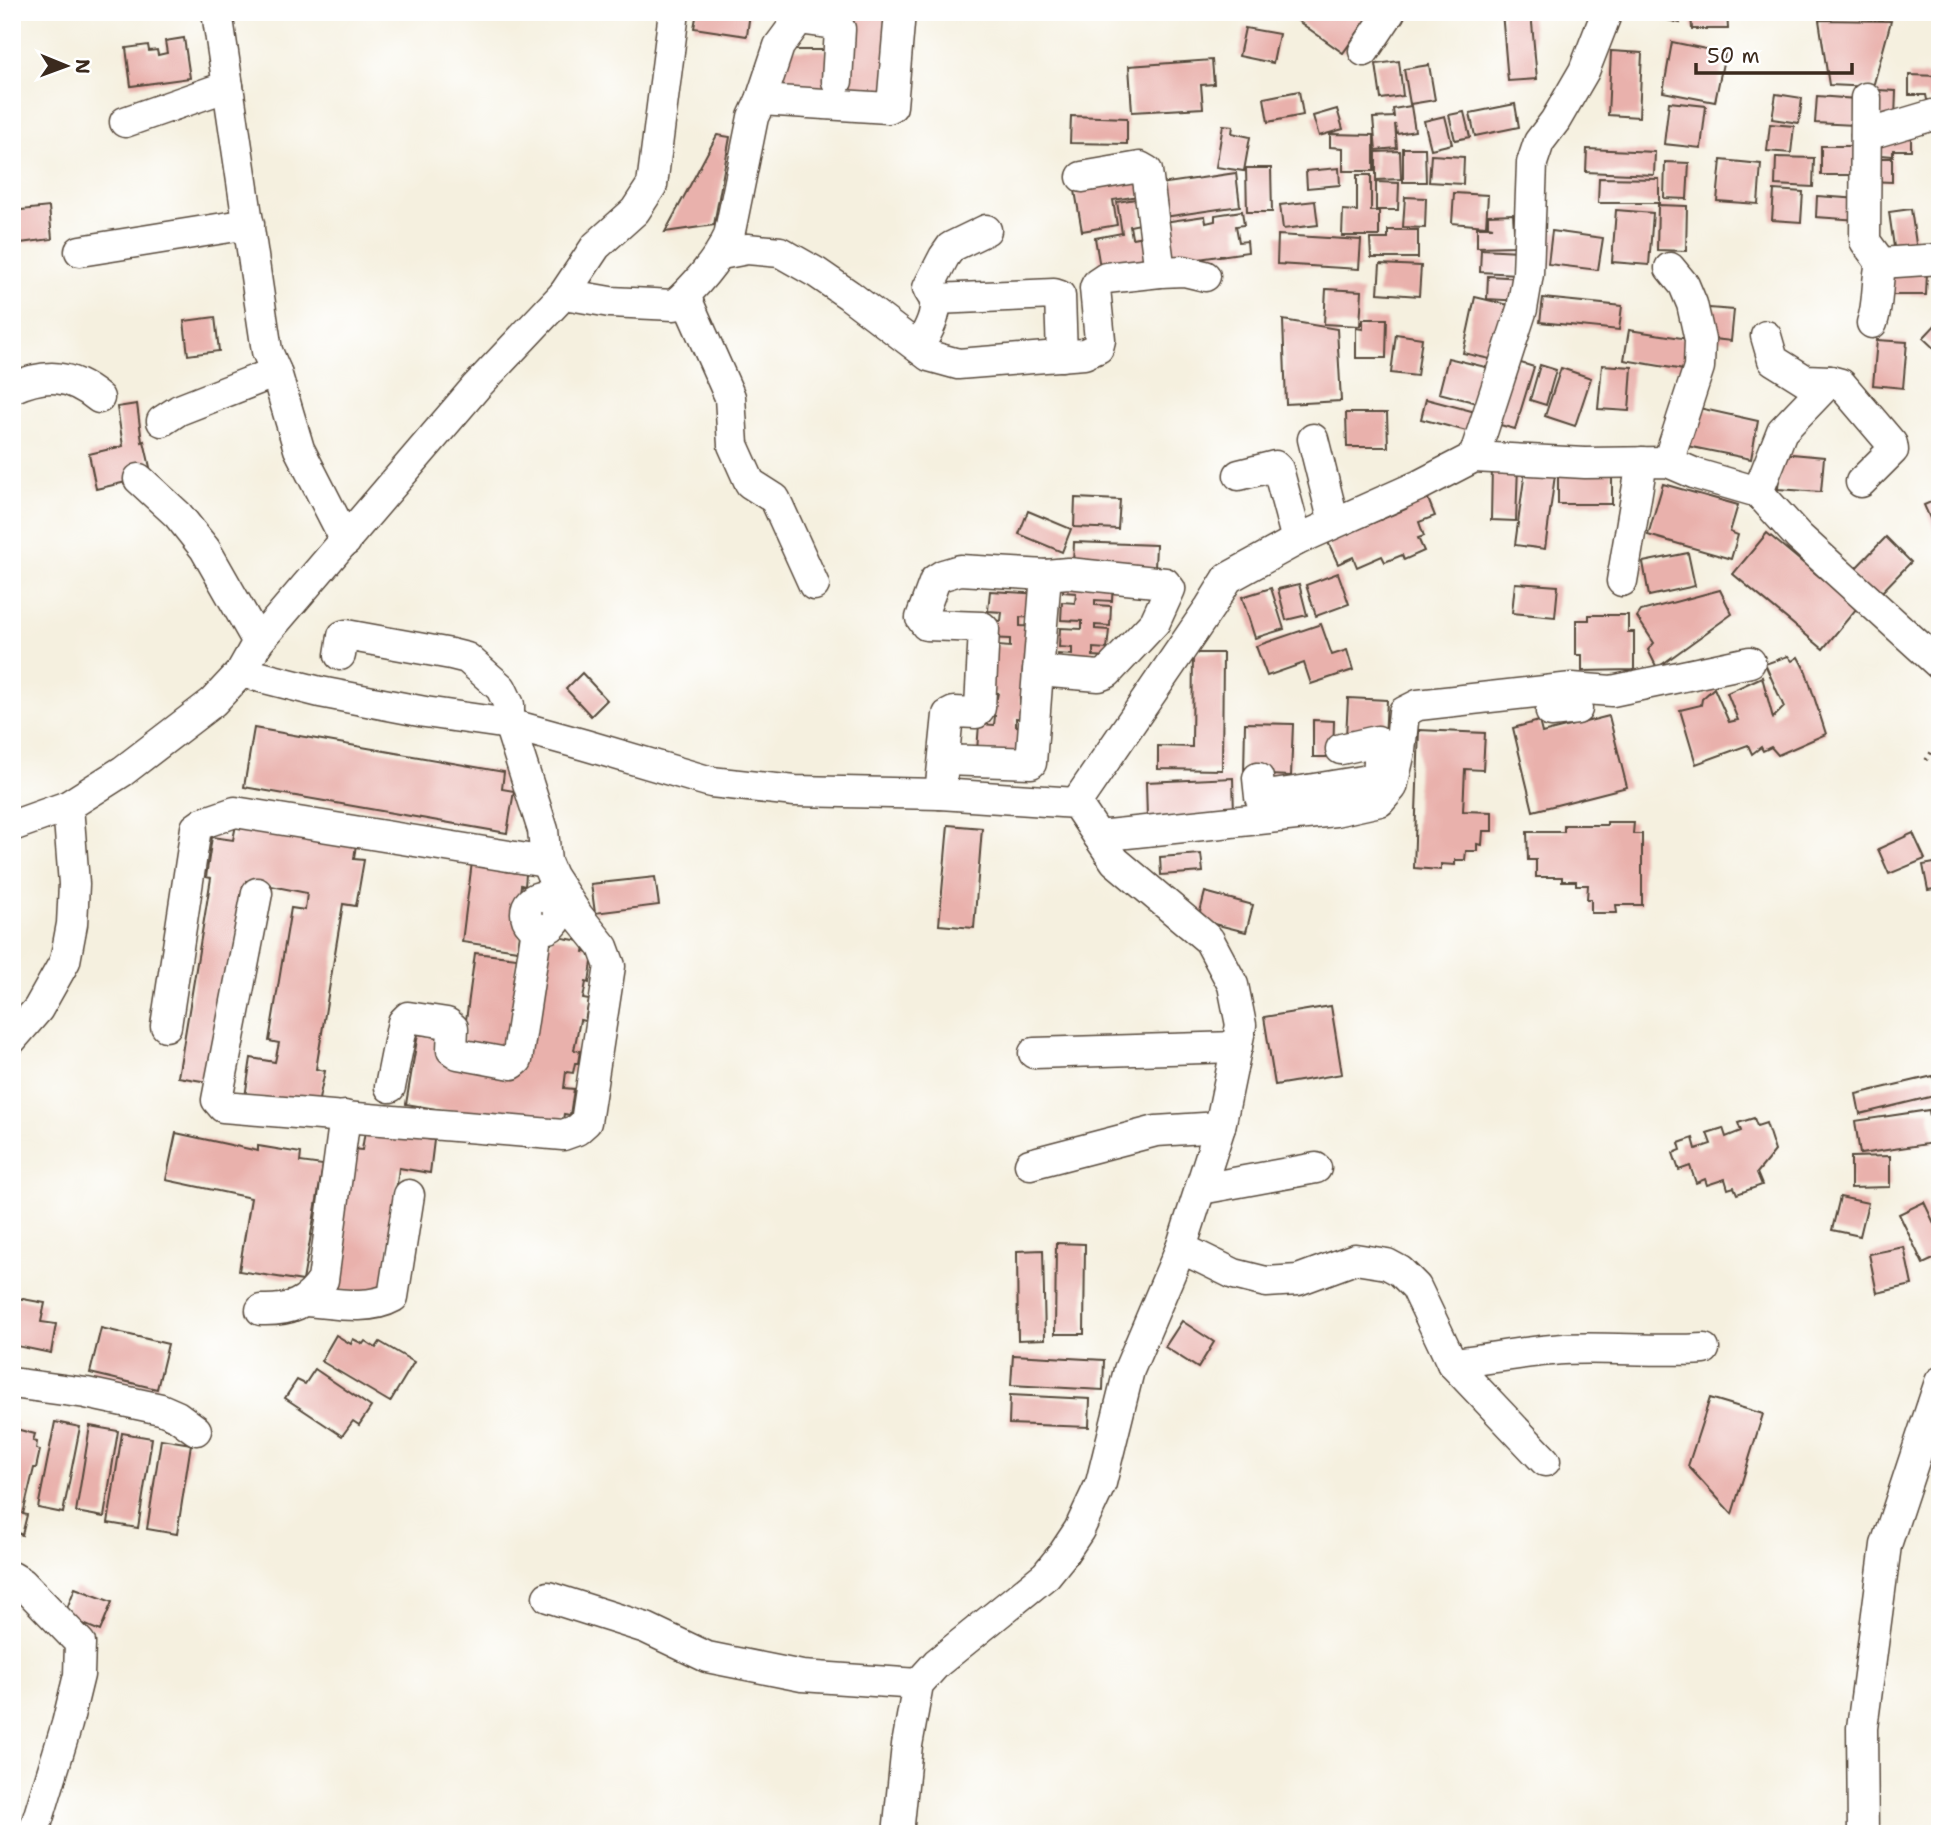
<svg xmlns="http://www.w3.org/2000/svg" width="1952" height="1846" viewBox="0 0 1952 1846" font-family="'Shantell Sans',sans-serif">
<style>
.building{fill:#e9b1ac}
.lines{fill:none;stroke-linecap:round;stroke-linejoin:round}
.minor-casing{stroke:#57483b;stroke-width:33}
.path{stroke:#57483b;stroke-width:3.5;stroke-dasharray:2 5;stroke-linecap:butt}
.minor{stroke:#fff;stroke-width:30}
</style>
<rect width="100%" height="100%" fill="#fff"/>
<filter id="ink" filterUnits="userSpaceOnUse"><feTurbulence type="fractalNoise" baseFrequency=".0143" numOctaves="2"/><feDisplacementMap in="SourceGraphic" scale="14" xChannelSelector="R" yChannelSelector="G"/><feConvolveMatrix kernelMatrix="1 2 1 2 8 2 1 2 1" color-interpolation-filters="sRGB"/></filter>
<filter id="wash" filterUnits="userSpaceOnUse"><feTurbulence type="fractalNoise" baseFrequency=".00686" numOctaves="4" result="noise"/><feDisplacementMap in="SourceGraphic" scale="28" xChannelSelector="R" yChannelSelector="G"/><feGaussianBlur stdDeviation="1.57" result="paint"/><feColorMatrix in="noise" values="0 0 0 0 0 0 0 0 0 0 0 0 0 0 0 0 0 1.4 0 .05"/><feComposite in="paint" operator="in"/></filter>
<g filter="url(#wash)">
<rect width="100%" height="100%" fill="#f5f0df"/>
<g id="blocks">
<g class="building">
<polygon points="697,12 750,12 747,36 694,28"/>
<polygon points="855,12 891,12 888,101 772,92 788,50 826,50 842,84"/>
<polygon points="1293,12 1372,12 1343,53 1291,16"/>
<polygon points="1502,12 1531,12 1537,79 1508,81"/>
<polygon points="1634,12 1682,12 1680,23"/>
<polygon points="1691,12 1727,12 1728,29 1692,29"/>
<polygon points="1819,20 1891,21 1873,87 1829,85"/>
<polygon points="1245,28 1279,34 1273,63 1239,56"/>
<polygon points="184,38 190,78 131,86 126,48 148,45 149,51 157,50 158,55 167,53 165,41"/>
<polygon points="1672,42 1725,53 1715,102 1663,92"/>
<polygon points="1611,51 1642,53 1639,117 1608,115"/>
<polygon points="1212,60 1214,84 1201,85 1203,108 1132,112 1129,66"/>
<polygon points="1399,61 1403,96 1381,99 1376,64"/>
<polygon points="1429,65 1435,100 1410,104 1404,69"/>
<polygon points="1909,75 1940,76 1940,100 1927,100 1926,95 1909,95"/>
<polygon points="1878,90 1896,91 1895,118 1877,117"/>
<polygon points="1299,91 1303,115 1268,122 1264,98"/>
<polygon points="1776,94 1802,98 1799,123 1772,119"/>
<polygon points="1817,96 1856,99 1855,125 1815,123"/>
<polygon points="1669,102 1706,106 1701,148 1664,144"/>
<polygon points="1515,104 1519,127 1475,136 1470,113"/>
<polygon points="1411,106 1415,131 1397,134 1395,124 1397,148 1376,150 1373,118 1394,117 1393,109"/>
<polygon points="1337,109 1343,129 1319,136 1313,116"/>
<polygon points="1464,112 1470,137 1455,140 1449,115"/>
<polygon points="1071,116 1127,118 1127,144 1070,143"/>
<polygon points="1445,116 1452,144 1431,149 1424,121"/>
<polygon points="1770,124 1794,126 1791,153 1767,151"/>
<polygon points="1223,125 1233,126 1232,133 1250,137 1244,171 1216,167"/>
<polygon points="1330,134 1374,135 1374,171 1343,171 1343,148 1330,147"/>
<polygon points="1881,134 1911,134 1911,150 1893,150 1893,156 1881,155"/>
<polygon points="717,135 730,137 714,225 665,232"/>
<rect x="1821" y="146" width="41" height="29"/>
<polygon points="1403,148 1425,148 1426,182 1403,182"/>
<polygon points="1587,149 1655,152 1654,175 1586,172"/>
<polygon points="1400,151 1401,179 1376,180 1376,152"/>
<polygon points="1431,155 1464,157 1463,184 1429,182"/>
<polygon points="1776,157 1814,158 1813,187 1775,185"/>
<polygon points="1868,158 1892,158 1892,182 1868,181"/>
<polygon points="1721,160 1761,164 1758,204 1717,201"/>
<polygon points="1665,162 1689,163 1687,199 1664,198"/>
<polygon points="1246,168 1271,168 1272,212 1247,212"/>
<polygon points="1339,168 1340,185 1307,188 1306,171"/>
<polygon points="1236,173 1240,206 1164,217 1160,184"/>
<polygon points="1141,174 1145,195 1113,200 1117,225 1082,231 1074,185"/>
<polygon points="1357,175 1371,175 1371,211 1379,211 1379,236 1342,236 1343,210 1357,211"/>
<polygon points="1599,178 1659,179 1659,203 1598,203"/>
<polygon points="1376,182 1399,183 1398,210 1376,210"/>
<polygon points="1774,190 1803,192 1801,222 1772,220"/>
<polygon points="1454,193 1488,195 1486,226 1452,223"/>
<polygon points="1817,196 1860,199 1859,220 1816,217"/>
<polygon points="1405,197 1426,198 1425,228 1403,227"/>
<polygon points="1142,198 1140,224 1130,226 1132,238 1149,235 1153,264 1101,273 1095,238 1122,233 1117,202"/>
<polygon points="1315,201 1318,225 1283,229 1280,205"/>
<polygon points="1658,205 1687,206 1686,251 1657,250"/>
<polygon points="49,207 52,239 12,244 12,211"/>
<polygon points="1911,209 1917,251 1895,254 1889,212"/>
<polygon points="1616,210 1653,213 1649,265 1612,262"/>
<polygon points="1242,211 1244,225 1236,226 1239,242 1247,241 1248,252 1163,264 1157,223 1205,216 1206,223 1215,221 1215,215"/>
<polygon points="1513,214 1515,246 1477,247 1477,227 1493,227 1488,226 1488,215"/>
<polygon points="1388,230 1418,230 1418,258 1371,258 1370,239 1388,239"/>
<polygon points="1552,231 1603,238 1598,270 1548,264"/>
<polygon points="1278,235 1361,240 1359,269 1277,264"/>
<polygon points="1481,249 1519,251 1517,274 1480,272"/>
<polygon points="1380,264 1421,266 1419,296 1378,293"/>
<polygon points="1885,271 1927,272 1926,295 1885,295"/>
<polygon points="1488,276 1524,278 1522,301 1487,299"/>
<polygon points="1326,289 1362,291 1360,326 1324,324"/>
<polygon points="1475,297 1517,307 1499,361 1463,353"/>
<polygon points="1543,298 1622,306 1619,330 1540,322"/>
<polygon points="1709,308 1734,310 1731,341 1705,338"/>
<polygon points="215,317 219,351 188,355 184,321"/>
<polygon points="1363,319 1387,319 1386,358 1356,358 1356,328 1363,329"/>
<polygon points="1283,320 1337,329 1341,401 1286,404"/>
<polygon points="1940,320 1940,354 1923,338"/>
<polygon points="1629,330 1695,340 1690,371 1624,360"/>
<polygon points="1396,334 1422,338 1417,376 1391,373"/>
<polygon points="1877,340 1907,342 1903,388 1873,385"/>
<polygon points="1448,358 1498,370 1489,406 1439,393"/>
<polygon points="1511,360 1534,367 1515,429 1493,423"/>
<polygon points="1540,365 1556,370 1546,405 1530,400"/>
<polygon points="1602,365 1632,367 1629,411 1598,409"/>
<polygon points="1561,368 1591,378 1575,426 1545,416"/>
<polygon points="1426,399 1483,414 1478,434 1421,419"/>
<polygon points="137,404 142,442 144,441 152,476 96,489 89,454 123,446 117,407"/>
<polygon points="1690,406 1758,421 1751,459 1682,445"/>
<polygon points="1346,413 1387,413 1388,447 1347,447"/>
<polygon points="1781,453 1824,457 1821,492 1778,489"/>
<polygon points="1492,465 1518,466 1516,521 1491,520"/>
<polygon points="1525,471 1555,475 1545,549 1515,545"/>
<rect x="1558" y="472" width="54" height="32"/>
<polygon points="1663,484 1738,505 1730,532 1738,535 1731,559 1648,535"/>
<polygon points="1426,494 1435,516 1419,522 1424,536 1418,538 1424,551 1404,560 1402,555 1385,562 1382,556 1357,567 1353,557 1338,564 1328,542 1406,509 1404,503"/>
<polygon points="1075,498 1120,500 1118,529 1074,527"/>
<polygon points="1940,498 1940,533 1937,534 1924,505"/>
<polygon points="1028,511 1071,529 1062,552 1019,534"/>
<polygon points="1767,533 1857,608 1823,649 1733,574"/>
<polygon points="1886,537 1911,562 1875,599 1850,574"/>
<polygon points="1074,542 1156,545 1155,568 1073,565"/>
<polygon points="1688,553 1695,586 1649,596 1643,562"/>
<polygon points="1338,573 1349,604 1316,616 1306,585"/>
<polygon points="1064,576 1113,579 1112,601 1095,600 1095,605 1111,606 1110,626 1095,625 1095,629 1109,630 1107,649 1093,648 1093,656 1107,657 1103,670 1057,669 1058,654 1072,655 1072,648 1059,647 1060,628 1082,629 1082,621 1061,620 1062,602 1075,603 1076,593 1063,592"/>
<polygon points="1515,583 1558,586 1555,617 1512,613"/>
<polygon points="1299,584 1307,615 1286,620 1278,589"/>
<polygon points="1271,588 1284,629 1255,638 1242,597"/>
<polygon points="1720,590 1732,614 1657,668 1648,650 1654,643 1637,617 1641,611"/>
<polygon points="990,591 1041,594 1040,618 1020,617 1020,626 1037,627 1033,699 1020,698 1020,702 1033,703 1032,719 1016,718 1016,726 1031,727 1030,755 977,751 979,724 994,725 995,716 982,715 983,697 997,698 998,693 983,692 986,645 1010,647 1010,639 987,638 988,620 1001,621 1002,612 988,611"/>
<polygon points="1589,615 1628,615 1628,632 1634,632 1634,670 1582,671 1582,655 1576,655 1576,620 1589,620"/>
<polygon points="1321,624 1332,655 1347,650 1353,670 1311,684 1304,663 1267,676 1256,646"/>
<polygon points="1193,653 1223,653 1222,770 1158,769 1158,746 1192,747"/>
<polygon points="1788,656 1792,661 1798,657 1806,672 1826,734 1778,755 1771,747 1763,751 1761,747 1752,754 1748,745 1696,764 1680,710 1701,705 1702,699 1714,688 1729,722 1738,720 1727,693 1762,677 1773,718 1784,707 1765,664"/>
<polygon points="582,673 607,700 591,716 566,689"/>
<polygon points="1348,698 1387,700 1385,739 1346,737"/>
<polygon points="1609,716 1627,787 1533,811 1513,728 1539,721 1542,733"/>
<polygon points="1313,720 1334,721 1333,757 1313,757"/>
<polygon points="1245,723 1293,724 1291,776 1244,774"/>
<polygon points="254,728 504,772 502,789 514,791 507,833 244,787"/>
<polygon points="1419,730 1485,733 1483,770 1465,769 1463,811 1492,812 1492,831 1483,831 1482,845 1477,844 1477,851 1466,851 1465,860 1455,860 1455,865 1441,864 1441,870 1414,868"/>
<polygon points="1233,778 1234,814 1147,818 1146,782"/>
<polygon points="1607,822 1634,822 1633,834 1642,834 1642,905 1616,905 1617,913 1591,913 1591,899 1587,899 1588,885 1576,885 1576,881 1562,881 1562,877 1536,877 1536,860 1528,860 1527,832 1564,832 1564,825 1607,825"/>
<polygon points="236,825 356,844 354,859 364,860 356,906 343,904 316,1069 325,1071 318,1104 245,1097 251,1058 275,1062 279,1043 269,1041 291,908 305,910 307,893 246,881 214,1083 178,1077 211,878 206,877 212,837 233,840"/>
<polygon points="948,825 982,828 974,928 939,925"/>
<polygon points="1913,833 1925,859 1889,874 1878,849"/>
<polygon points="1201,854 1203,872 1161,875 1160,857"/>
<polygon points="472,862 504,866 504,871 526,874 525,886 521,885 517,917 522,918 518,950 462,942"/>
<polygon points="1940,862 1940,888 1928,890 1923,865"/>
<polygon points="655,877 659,905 595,913 591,884"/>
<polygon points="1205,892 1253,905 1246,932 1198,920"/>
<polygon points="552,936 586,942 584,952 596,954 595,962 592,962 589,983 586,982 583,999 589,1000 585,1021 580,1020 574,1050 580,1051 578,1063 575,1063 573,1073 566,1072 564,1088 574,1089 570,1115 564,1114 561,1130 406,1104 418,1034 445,1038 520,1071 541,943 551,944"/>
<polygon points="475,953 517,958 515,974 520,974 505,1048 463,1043"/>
<polygon points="1331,1006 1342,1074 1275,1085 1264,1017"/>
<polygon points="1933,1076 1938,1095 1860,1114 1856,1094"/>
<polygon points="1929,1110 1934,1143 1860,1154 1855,1121"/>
<polygon points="1754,1118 1757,1126 1766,1123 1775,1151 1757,1173 1762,1185 1737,1194 1734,1187 1728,1189 1725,1179 1707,1185 1705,1179 1696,1183 1690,1166 1679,1170 1673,1153 1681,1150 1679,1143 1693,1138 1696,1149 1711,1144 1707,1133 1723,1128 1726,1137 1741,1131 1738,1123"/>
<polygon points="365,1131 434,1140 430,1173 399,1168 383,1296 333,1289 350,1149 362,1150"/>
<polygon points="176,1133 258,1151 258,1146 301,1153 300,1162 323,1165 303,1281 239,1271 251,1198 166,1180"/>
<polygon points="1890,1156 1890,1187 1851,1188 1851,1157"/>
<polygon points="1840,1197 1868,1203 1860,1236 1832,1230"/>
<polygon points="1924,1202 1940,1236 1940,1256 1923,1264 1899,1214"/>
<polygon points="1056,1243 1085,1244 1084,1334 1055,1334"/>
<polygon points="1904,1247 1912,1285 1877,1293 1869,1254"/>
<polygon points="1043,1250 1045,1339 1018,1340 1017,1251"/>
<polygon points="12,1297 45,1303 41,1322 56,1324 51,1353 12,1345"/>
<polygon points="1182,1321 1214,1342 1198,1368 1165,1347"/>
<polygon points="101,1328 168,1344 157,1389 90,1373"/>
<polygon points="336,1335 351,1344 353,1339 363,1344 365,1341 376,1348 380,1342 414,1362 390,1402 321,1361"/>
<polygon points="1013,1355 1104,1360 1103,1390 1011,1385"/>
<polygon points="315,1369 371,1407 359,1425 353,1421 342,1436 285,1398 297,1380 305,1384"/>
<polygon points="1010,1395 1090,1399 1089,1427 1009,1424"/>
<polygon points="1710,1398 1763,1414 1732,1514 1688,1466"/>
<polygon points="12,1422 18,1423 16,1429 35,1434 33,1441 37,1442 36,1449 40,1450 36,1468 34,1468 23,1514 27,1515 22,1535 18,1533 13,1554"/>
<polygon points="55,1422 80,1427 63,1513 38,1508"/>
<polygon points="90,1426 118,1431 104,1517 76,1512"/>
<polygon points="122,1433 152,1438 138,1528 108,1523"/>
<polygon points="161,1439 191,1444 177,1534 147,1529"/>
<polygon points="75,1588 112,1602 100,1631 64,1616"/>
</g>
</g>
</g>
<g filter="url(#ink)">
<use href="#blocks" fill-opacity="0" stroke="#57483b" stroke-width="2"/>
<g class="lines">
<g class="minor-casing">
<g id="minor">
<polyline points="217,12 267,351 276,372 299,449 346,541"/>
<polyline points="799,19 835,24 840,29 837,81"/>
<polyline points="1364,51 1390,12"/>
<polyline points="1866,98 1865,241 1881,263 1940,259"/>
<polyline points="761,100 888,108 892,106 900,12"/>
<polyline points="125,122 228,86"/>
<polyline points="1866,135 1940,113"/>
<polyline points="1082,177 1140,167 1147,171 1160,272"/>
<polyline points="80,251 249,224"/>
<polyline points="721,254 747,249 780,252 817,273 849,295 929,356 958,364 1084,354 1098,348 1100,340 1095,288 1097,284 1106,278 1160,272 1184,271 1205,276"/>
<path d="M564 294 610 302 674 305C694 288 718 260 729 236L753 117 761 100 779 46 804 12"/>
<polyline points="685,296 730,397 733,445 750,483 775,499 814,585"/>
<polyline points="935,299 1054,294 1060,296 1062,356"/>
<path d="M1872 323C1879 304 1876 283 1881 263"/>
<path d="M918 347C926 335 936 318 935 303 935 297 930 294 928 288L944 257 951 247 986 230"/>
<polyline points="1830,381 1841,384 1892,444 1893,450 1861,482"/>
<path d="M12 388C46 373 70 374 99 398"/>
<polyline points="162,421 179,410 276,372"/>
<polyline points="1313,439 1334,523"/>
<polyline points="1474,457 1522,309 1528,274 1532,163 1539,142 1555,121 1584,71 1607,12"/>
<polyline points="1668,462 1699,367 1700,340 1692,304 1684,285 1670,268"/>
<polyline points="1239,475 1275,466 1278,469 1297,540"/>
<polyline points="139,479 178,515 205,549 258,642"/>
<polyline points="1758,492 1782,431 1830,381 1805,380 1773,360 1766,336"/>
<polyline points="1622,581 1642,462"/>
<polyline points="241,672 320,692 425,712 509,724 585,745 711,782 795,791 940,794 1076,803 1115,861 1209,940 1233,985 1241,1025 1220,1127 1181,1248 1129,1370 1101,1483 1079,1530 1063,1554 1046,1575 937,1663 918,1684 907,1745 898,1834"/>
<polyline points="1038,673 1046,575"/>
<polyline points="1551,712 1577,709"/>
<polyline points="1258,778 1260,797 1308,790 1310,810"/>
<polyline points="1308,790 1375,779 1378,777 1380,744 1377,741 1341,749"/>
<polyline points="940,794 948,715 954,712 976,713 980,708 984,629 982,627 926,625 921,618 935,580 943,575 960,570 1046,575 1068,573 1165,583 1170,589 1155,622 1107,673 1099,676 1038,671 1031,763 944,760"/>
<polyline points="1076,803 1210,607 1228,578 1297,540 1420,485 1474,457 1585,463 1668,462 1696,474 1758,492 1799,537 1940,665"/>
<polyline points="12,826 68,806 123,771 213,702 241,672 258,642 476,387 564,294 596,246 635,211 652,185 674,12"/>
<polyline points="1098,836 1335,811 1380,801 1392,787 1400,751 1404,712 1418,705 1572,688 1612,691 1750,662"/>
<polyline points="257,893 217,1100 223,1107 563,1135 577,1130 586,1122 610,966 603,947 578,916 552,876 546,862 543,830 509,724 509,705 501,688 467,658 451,654 346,635 343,636 340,655"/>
<circle cx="542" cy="913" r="16"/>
<polyline points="166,1026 196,828 203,823 235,812 546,862"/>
<polyline points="12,1039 38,1009 65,961 72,924 74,884 68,806"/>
<polyline points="1034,1053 1237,1047"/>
<polyline points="390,1087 403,1022 408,1017 447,1023 453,1028 452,1050 458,1054 512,1064 517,1060 537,928"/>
<polyline points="1030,1164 1156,1131 1220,1127"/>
<polyline points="1201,1189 1316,1168"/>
<polyline points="1181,1248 1234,1274 1266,1282 1298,1280 1355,1259 1387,1264 1400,1271 1416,1287 1452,1363 1545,1461"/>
<path d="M306 1301C333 1303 368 1311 393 1297L409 1195"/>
<path d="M261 1310C289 1311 308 1304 323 1280L345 1116"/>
<path d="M1452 1363C1489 1359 1527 1351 1564 1349 1611 1347 1657 1352 1704 1349"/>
<polyline points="12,1383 86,1393 161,1409 177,1416 196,1430"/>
<polyline points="12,1577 22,1583 80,1643 79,1675 67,1724 37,1822 31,1834"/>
<polyline points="548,1597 646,1628 707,1657 802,1676 918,1684"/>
<polyline points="1863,1834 1862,1728 1886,1545 1940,1382"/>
</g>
</g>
<polyline class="path" points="1926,760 1940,739"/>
<use href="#minor" class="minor"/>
</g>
</g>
<rect width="1952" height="1846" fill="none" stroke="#fff" stroke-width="42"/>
<g transform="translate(66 66) rotate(91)" stroke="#ffffff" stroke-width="5" paint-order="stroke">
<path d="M0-5L12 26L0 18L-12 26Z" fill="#3b2a1e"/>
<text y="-10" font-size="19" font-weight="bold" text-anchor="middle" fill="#3b2a1e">N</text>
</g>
<path d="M1696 63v10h156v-10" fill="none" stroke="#3b2a1e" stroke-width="3.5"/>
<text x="1707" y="63" font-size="21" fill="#3b2a1e" stroke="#ffffff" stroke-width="5" paint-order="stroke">50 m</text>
</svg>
